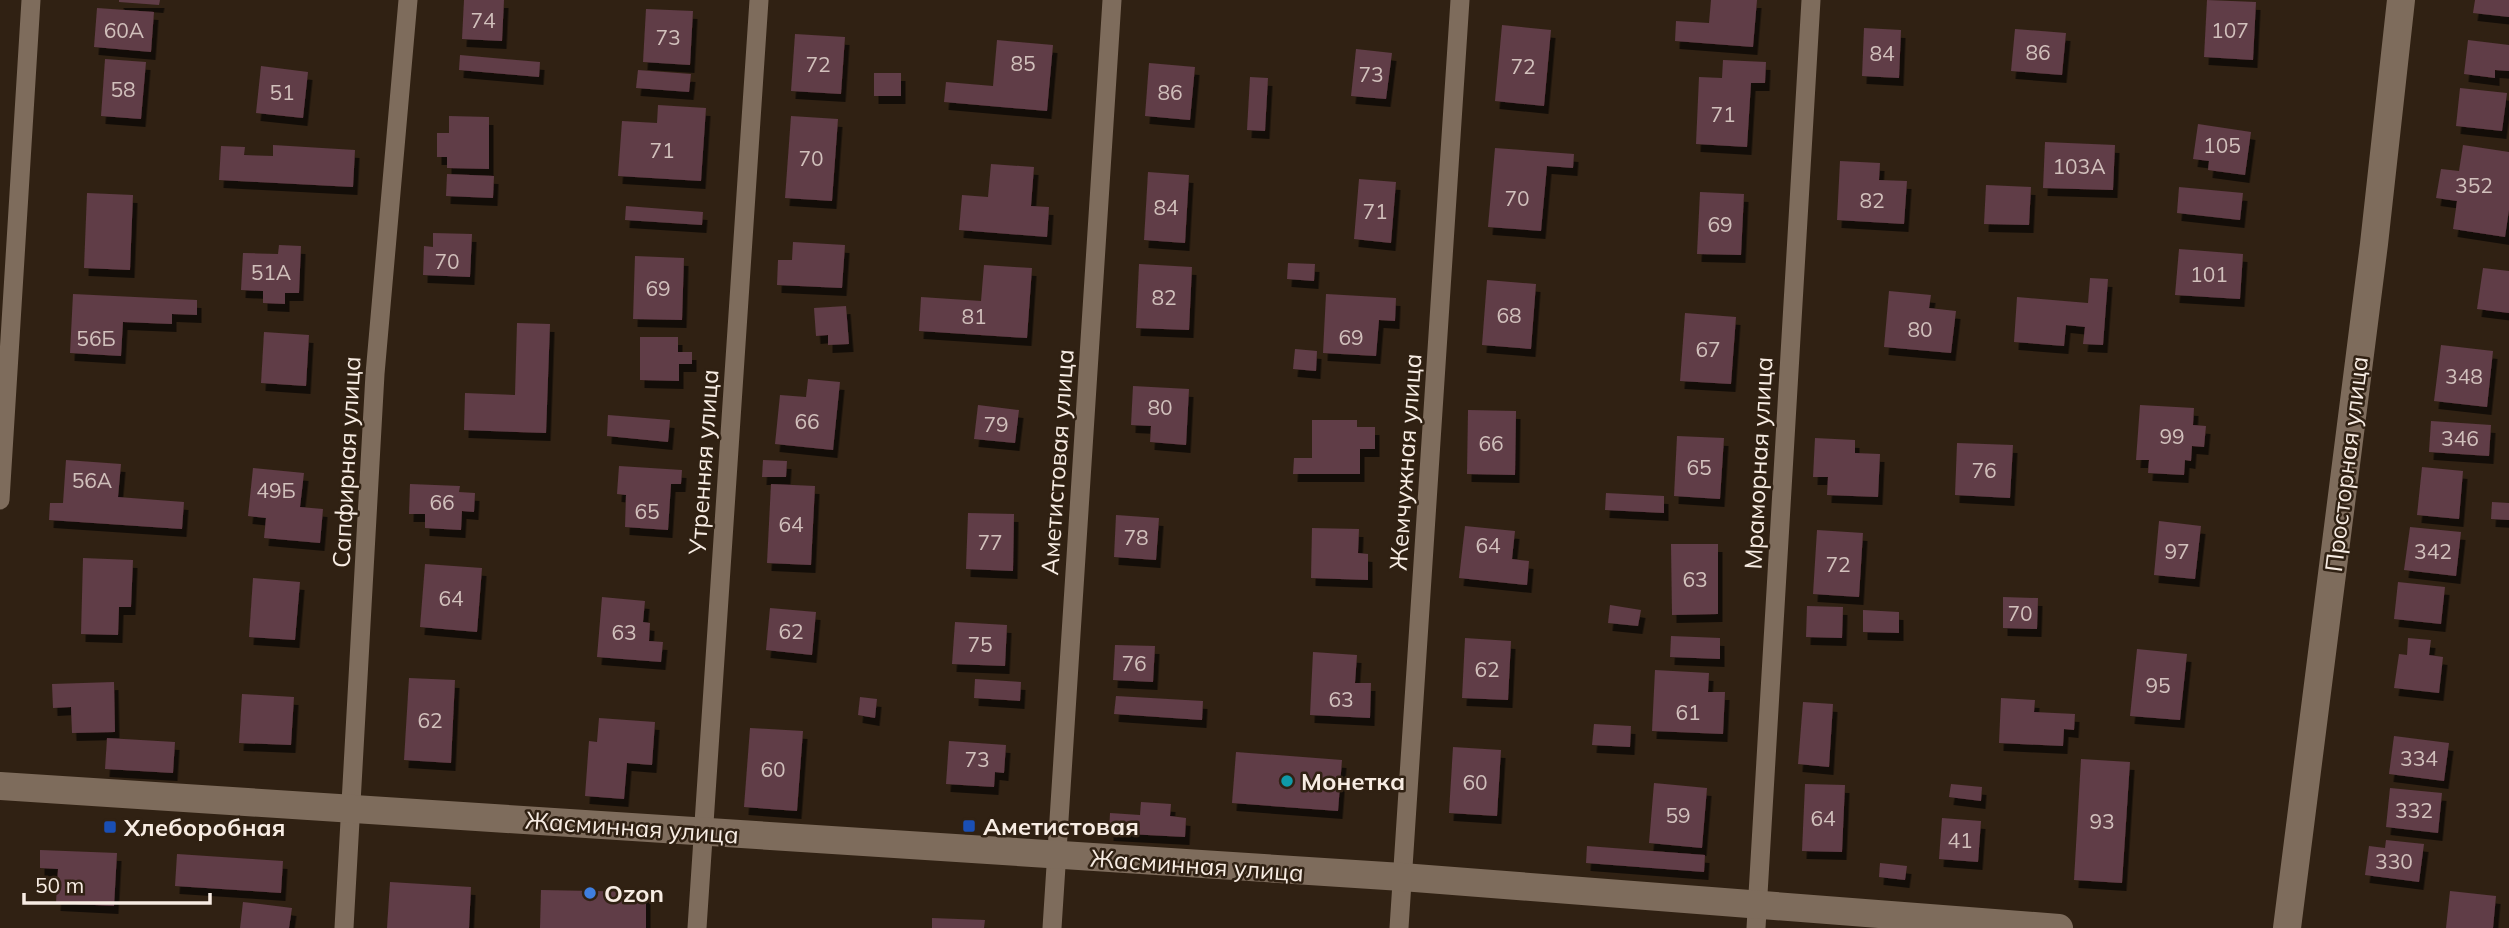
<svg xmlns="http://www.w3.org/2000/svg" width="2509" height="928" viewBox="0 0 2509 928" font-family="Mulish,sans-serif">
<style>
.building{fill:#603c47;filter:url(#shadow)}
.lines{fill:none;stroke-linecap:round;stroke-linejoin:round}
.street{stroke:#7e6c5c;stroke-width:19}
.secondary{stroke:#7e6c5c;stroke-width:28}
.culture-dot{fill:#0f9aa8;stroke:#302113;stroke-width:2.5}
.transit-dot{fill:#1a4fb4;stroke:#302113;stroke-width:2.5}
.shop-dot{fill:#3f7fe0;stroke:#302113;stroke-width:2.5}
.labels{text-anchor:middle;dominant-baseline:central;stroke-width:5;stroke-linejoin:round;paint-order:stroke}
.number-label{font-size:21px;fill:#d1c0bc}
.street-label{font-size:24px;fill:#f7ece3;stroke:#302113}
.poi-label{font-size:24px;font-weight:bold;fill:#f7ece3;stroke:#302113;text-anchor:start}
</style>
<defs>
<filter id="shadow"><feDropShadow dx="4.5" dy="8" stdDeviation="0" flood-color="#0009"/></filter>
</defs>
<rect width="100%" height="100%" fill="#302113"/>
<g class="building">
<polygon points="119,0 160,0 159,5 119,2"/>
<polygon points="464,0 504,0 502,41 462,39"/>
<polygon points="1711,0 1757,0 1753,47 1675,41 1676,21 1709,23"/>
<polygon points="2207,0 2256,2 2253,60 2204,57"/>
<polygon points="2475,0 2509,0 2509,17 2473,13"/>
<polygon points="97,8 154,12 151,52 94,47"/>
<polygon points="646,9 693,11 690,65 643,62"/>
<polygon points="1502,25 1551,30 1544,106 1495,101"/>
<polygon points="1864,28 1901,30 1899,78 1862,76"/>
<polygon points="2015,29 2066,33 2062,75 2011,71"/>
<polygon points="795,34 845,37 841,94 791,91"/>
<polygon points="997,40 1053,45 1047,111 944,102 946,82 993,86"/>
<polygon points="2468,40 2509,45 2509,71 2495,70 2495,78 2464,74"/>
<polygon points="1356,49 1392,53 1386,99 1351,96"/>
<polygon points="460,55 540,62 539,77 459,70"/>
<polygon points="105,59 146,62 141,119 101,116"/>
<polygon points="1723,60 1766,62 1765,83 1751,83 1747,147 1696,144 1699,77 1722,78"/>
<polygon points="1149,63 1195,67 1190,120 1145,116"/>
<polygon points="261,66 308,72 303,118 256,113"/>
<polygon points="638,70 691,74 689,92 636,88"/>
<rect x="874" y="73" width="27" height="23"/>
<polygon points="1250,77 1268,78 1265,131 1247,130"/>
<polygon points="2460,88 2507,93 2502,131 2456,126"/>
<polygon points="658,105 706,108 701,181 618,176 622,121 657,123"/>
<polygon points="449,116 489,117 489,169 447,168 447,157 437,157 437,133 449,133"/>
<polygon points="791,116 838,119 832,201 785,198"/>
<polygon points="2198,124 2251,132 2245,175 2208,170 2209,161 2193,159"/>
<polygon points="2045,142 2115,145 2113,190 2043,188"/>
<polygon points="273,145 355,150 353,187 219,180 221,146 245,147 244,155 273,156"/>
<polygon points="2463,145 2509,152 2509,210 2505,237 2453,229 2457,201 2436,198 2441,169 2459,171"/>
<polygon points="1495,148 1574,154 1573,168 1547,166 1541,231 1488,227"/>
<polygon points="1840,161 1880,163 1879,180 1907,181 1904,224 1837,220"/>
<polygon points="991,164 1034,167 1031,206 1049,207 1047,237 959,230 962,195 988,197"/>
<polygon points="1148,172 1189,175 1185,243 1144,240"/>
<polygon points="447,174 494,176 493,198 446,196"/>
<polygon points="1359,179 1396,182 1391,243 1354,239"/>
<polygon points="1986,185 2031,187 2029,225 1984,224"/>
<polygon points="2179,187 2243,193 2240,220 2177,213"/>
<polygon points="1700,192 1744,194 1741,255 1697,254"/>
<polygon points="87,193 133,195 130,270 84,268"/>
<polygon points="626,206 703,212 702,225 625,220"/>
<polygon points="433,233 472,234 470,277 423,275 424,246 433,247"/>
<polygon points="793,242 845,245 842,288 777,285 778,260 792,260"/>
<polygon points="279,245 301,246 299,293 285,293 285,304 263,303 263,291 241,290 243,253 278,254"/>
<polygon points="2179,249 2243,254 2240,299 2175,295"/>
<polygon points="635,256 684,258 682,320 633,319"/>
<polygon points="1288,263 1315,264 1314,281 1287,279"/>
<polygon points="1139,264 1192,267 1189,330 1136,328"/>
<polygon points="984,265 1032,268 1027,338 919,331 921,297 981,301"/>
<polygon points="2483,268 2509,271 2509,313 2477,309"/>
<polygon points="2090,278 2108,279 2103,345 2083,344 2085,327 2066,325 2064,346 2014,342 2017,297 2088,303"/>
<polygon points="1487,280 1536,284 1531,349 1482,345"/>
<polygon points="1889,291 1931,295 1929,308 1956,311 1951,353 1884,347"/>
<polygon points="73,294 197,300 197,315 172,314 172,324 123,322 121,356 70,353"/>
<polygon points="1326,294 1396,298 1395,321 1379,320 1376,356 1323,353"/>
<polygon points="846,306 849,344 828,345 828,335 816,336 814,308"/>
<polygon points="1685,313 1736,317 1731,384 1680,381"/>
<polygon points="517,323 550,324 546,433 464,430 465,393 515,395"/>
<polygon points="264,332 309,335 306,386 261,383"/>
<polygon points="640,337 678,337 678,352 692,352 692,364 679,364 679,381 640,380"/>
<polygon points="2441,345 2493,351 2487,407 2434,401"/>
<polygon points="1295,349 1317,351 1316,371 1293,369"/>
<polygon points="808,379 840,382 833,450 775,444 780,395 806,397"/>
<polygon points="1133,386 1189,389 1186,445 1150,442 1151,426 1131,425"/>
<polygon points="978,405 1019,410 1015,443 974,439"/>
<polygon points="2140,405 2194,408 2193,425 2206,426 2204,447 2192,446 2191,461 2185,460 2184,475 2148,473 2149,460 2136,460"/>
<polygon points="1468,410 1516,411 1515,475 1467,474"/>
<polygon points="608,415 670,420 668,442 607,436"/>
<polygon points="1312,420 1357,420 1357,427 1375,427 1375,449 1360,449 1360,474 1293,474 1294,458 1312,458"/>
<polygon points="2431,421 2491,425 2489,456 2429,452"/>
<polygon points="1677,436 1724,438 1720,499 1674,496"/>
<polygon points="1815,438 1855,440 1855,453 1880,454 1878,497 1827,495 1828,477 1813,477"/>
<polygon points="1957,443 2013,445 2010,498 1955,495"/>
<polygon points="66,460 121,464 118,497 184,502 182,529 49,520 50,503 63,503"/>
<polygon points="763,460 787,461 786,477 762,477"/>
<polygon points="619,466 682,470 681,484 671,484 668,530 625,527 626,495 617,494"/>
<polygon points="2422,467 2463,471 2459,519 2417,515"/>
<polygon points="253,468 304,473 300,507 323,509 320,543 264,538 266,518 248,516"/>
<polygon points="410,484 460,486 459,492 475,493 474,512 462,511 461,530 425,528 425,514 409,514"/>
<polygon points="771,484 815,486 811,565 767,563"/>
<polygon points="1606,493 1664,496 1664,513 1605,510"/>
<polygon points="2492,502 2509,503 2509,520 2491,519"/>
<polygon points="968,513 1014,514 1013,571 966,569"/>
<polygon points="1116,515 1159,518 1156,560 1114,557"/>
<polygon points="2159,521 2201,526 2195,579 2154,575"/>
<polygon points="1465,526 1515,531 1512,559 1529,561 1527,585 1459,578"/>
<polygon points="2410,527 2461,532 2456,576 2404,570"/>
<polygon points="1312,528 1359,529 1358,553 1368,554 1368,580 1311,578"/>
<polygon points="1817,530 1863,533 1859,597 1813,594"/>
<polygon points="1671,544 1718,544 1718,614 1672,615"/>
<polygon points="83,558 133,560 131,607 119,607 118,635 81,634"/>
<polygon points="425,564 482,568 477,632 420,627"/>
<polygon points="253,578 300,582 295,640 249,637"/>
<polygon points="2398,582 2445,587 2441,624 2394,619"/>
<polygon points="602,597 645,601 643,622 650,623 649,641 663,642 661,662 597,657"/>
<polygon points="2003,597 2038,598 2037,629 2003,628"/>
<polygon points="1610,605 1641,610 1638,626 1608,623"/>
<polygon points="1807,606 1843,607 1842,638 1806,637"/>
<polygon points="770,608 816,612 812,655 766,650"/>
<polygon points="1863,610 1899,612 1899,633 1863,632"/>
<polygon points="955,622 1007,625 1005,666 952,664"/>
<polygon points="1671,636 1720,638 1720,659 1670,657"/>
<polygon points="1465,638 1511,641 1508,700 1462,698"/>
<polygon points="2408,638 2431,640 2429,655 2443,657 2439,693 2394,688 2399,654 2407,655"/>
<polygon points="1115,645 1155,646 1153,682 1113,680"/>
<polygon points="2137,649 2187,654 2180,720 2130,716"/>
<polygon points="1313,652 1357,655 1355,683 1371,683 1370,718 1310,715"/>
<polygon points="1655,670 1709,673 1708,692 1725,692 1723,734 1652,731"/>
<polygon points="409,678 455,680 451,763 404,760"/>
<polygon points="975,679 1021,682 1020,701 974,698"/>
<polygon points="114,682 115,732 72,733 71,707 53,708 52,684"/>
<polygon points="242,694 294,697 291,745 239,743"/>
<polygon points="1116,696 1203,701 1202,720 1114,714"/>
<polygon points="860,697 877,699 875,718 858,715"/>
<polygon points="2001,698 2035,700 2034,712 2075,714 2074,730 2064,729 2063,746 1999,743"/>
<polygon points="1803,702 1833,704 1829,767 1798,764"/>
<polygon points="599,718 655,722 652,765 627,763 624,799 585,796 589,741 597,742"/>
<polygon points="1594,724 1631,726 1630,747 1592,745"/>
<polygon points="750,728 803,731 797,811 744,807"/>
<polygon points="2394,736 2449,743 2444,781 2389,774"/>
<polygon points="107,738 175,742 173,773 105,769"/>
<polygon points="949,741 1006,745 1004,773 995,772 994,787 946,784"/>
<polygon points="1453,747 1501,750 1497,816 1449,813"/>
<polygon points="1236,752 1342,760 1338,811 1232,803"/>
<polygon points="2081,759 2130,762 2122,883 2074,880"/>
<polygon points="1654,783 1707,788 1702,848 1649,843"/>
<polygon points="1805,784 1845,785 1842,852 1802,851"/>
<polygon points="1951,784 1982,787 1981,801 1949,797"/>
<polygon points="2390,788 2442,793 2438,833 2386,827"/>
<polygon points="1141,802 1171,804 1170,816 1186,818 1185,837 1109,833 1110,813 1140,815"/>
<polygon points="1942,818 1981,821 1978,862 1939,859"/>
<polygon points="2386,840 2424,844 2419,882 2365,875 2369,846 2385,848"/>
<polygon points="1587,846 1705,855 1704,872 1586,863"/>
<polygon points="40,850 117,853 114,906 56,903 58,869 40,868"/>
<polygon points="177,854 283,861 281,893 175,886"/>
<polygon points="1880,863 1907,866 1905,880 1879,877"/>
<polygon points="390,882 471,887 469,928 387,928"/>
<polygon points="541,890 646,892 646,928 540,928"/>
<polygon points="2450,891 2496,896 2493,928 2446,928"/>
<polygon points="243,902 292,908 289,928 240,928"/>
<polygon points="932,918 985,920 984,928 932,928"/>
</g>
<g class="lines">
<g class="street">
<polyline points="0,500 31,0"/>
<polyline points="344,928 375,374 408,0"/>
<polyline points="697,928 759,0"/>
<polyline points="1052,928 1112,0"/>
<polyline points="1399,928 1460,0"/>
<polyline points="1756,928 1811,0"/>
</g>
<g class="secondary">
<polyline points="0,786 1402,877 2059,928"/>
<polyline points="2287,928 2374,244 2401,0"/>
</g>
</g>
<circle class="culture-dot" cx="1287" cy="781" r="7"/>
<g class="transit-dot">
<rect x="962" y="819" width="14" height="14" rx="3.5"/>
<rect x="103" y="820" width="14" height="14" rx="3.5"/>
</g>
<circle class="shop-dot" cx="590" cy="893" r="7"/>
<g class="labels">
<g class="number-label">
<text x="483" y="20">74</text>
<text x="124" y="30">60А</text>
<text x="2230" y="30">107</text>
<text x="668" y="37">73</text>
<text x="2038" y="52">86</text>
<text x="1882" y="53">84</text>
<text x="1023" y="63">85</text>
<text x="818" y="64">72</text>
<text x="1523" y="66">72</text>
<text x="1371" y="74">73</text>
<text x="123" y="89">58</text>
<text x="282" y="92">51</text>
<text x="1170" y="92">86</text>
<text x="1723" y="114">71</text>
<text x="2222" y="145">105</text>
<text x="662" y="150">71</text>
<text x="811" y="158">70</text>
<text x="2079" y="166">103А</text>
<text x="2474" y="185">352</text>
<text x="1517" y="198">70</text>
<text x="1872" y="200">82</text>
<text x="1166" y="207">84</text>
<text x="1375" y="211">71</text>
<text x="1720" y="224">69</text>
<text x="447" y="261">70</text>
<text x="271" y="272">51А</text>
<text x="2209" y="274">101</text>
<text x="658" y="288">69</text>
<text x="1164" y="297">82</text>
<text x="1509" y="315">68</text>
<text x="974" y="316">81</text>
<text x="1920" y="329">80</text>
<text x="1351" y="337">69</text>
<text x="96" y="338">56Б</text>
<text x="1708" y="349">67</text>
<text x="2464" y="376">348</text>
<text x="1160" y="407">80</text>
<text x="807" y="421">66</text>
<text x="996" y="424">79</text>
<text x="2172" y="436">99</text>
<text x="2460" y="438">346</text>
<text x="1491" y="443">66</text>
<text x="1699" y="467">65</text>
<text x="1984" y="470">76</text>
<text x="92" y="480">56А</text>
<text x="276" y="490">49Б</text>
<text x="442" y="502">66</text>
<text x="647" y="511">65</text>
<text x="791" y="524">64</text>
<text x="1136" y="537">78</text>
<text x="990" y="542">77</text>
<text x="1488" y="545">64</text>
<text x="2177" y="551">97</text>
<text x="2433" y="551">342</text>
<text x="1838" y="564">72</text>
<text x="1695" y="579">63</text>
<text x="451" y="598">64</text>
<text x="2020" y="613">70</text>
<text x="791" y="631">62</text>
<text x="624" y="632">63</text>
<text x="980" y="644">75</text>
<text x="1134" y="663">76</text>
<text x="1487" y="669">62</text>
<text x="2158" y="685">95</text>
<text x="1341" y="699">63</text>
<text x="1688" y="712">61</text>
<text x="430" y="720">62</text>
<text x="2419" y="758">334</text>
<text x="977" y="759">73</text>
<text x="773" y="769">60</text>
<text x="1475" y="782">60</text>
<text x="2414" y="810">332</text>
<text x="1678" y="815">59</text>
<text x="1823" y="818">64</text>
<text x="2102" y="821">93</text>
<text x="1960" y="840">41</text>
<text x="2394" y="861">330</text>
</g>
<g class="street-label">
<text transform="translate(346 462) rotate(-87)">Сапфирная улица</text>
<text transform="translate(703 462) rotate(-86)">Утренняя улица</text>
<text transform="translate(1057 462) rotate(-86)">Аметистовая улица</text>
<text transform="translate(1405 462) rotate(-86)">Жемчужная улица</text>
<text transform="translate(1758 463) rotate(-87)">Мраморная улица</text>
<text transform="translate(2346 464) rotate(-83)">Просторная улица</text>
<text transform="translate(632 827) rotate(4)">Жасминная улица</text>
<text transform="translate(1197 865) rotate(4)">Жасминная улица</text>
</g>
<g class="poi-label">
<text x="1301" y="781">Монетка</text>
<text x="983" y="826">Аметистовая</text>
<text x="124" y="827">Хлеборобная</text>
<text x="604" y="893">Ozon</text>
</g>
</g>
<path d="M24 893v10h186v-10" fill="none" stroke="#f7ece3" stroke-width="3.5"/>
<text x="35" y="893" font-size="21" fill="#f7ece3" stroke="#302113" stroke-width="5" paint-order="stroke">50 m</text>
</svg>
